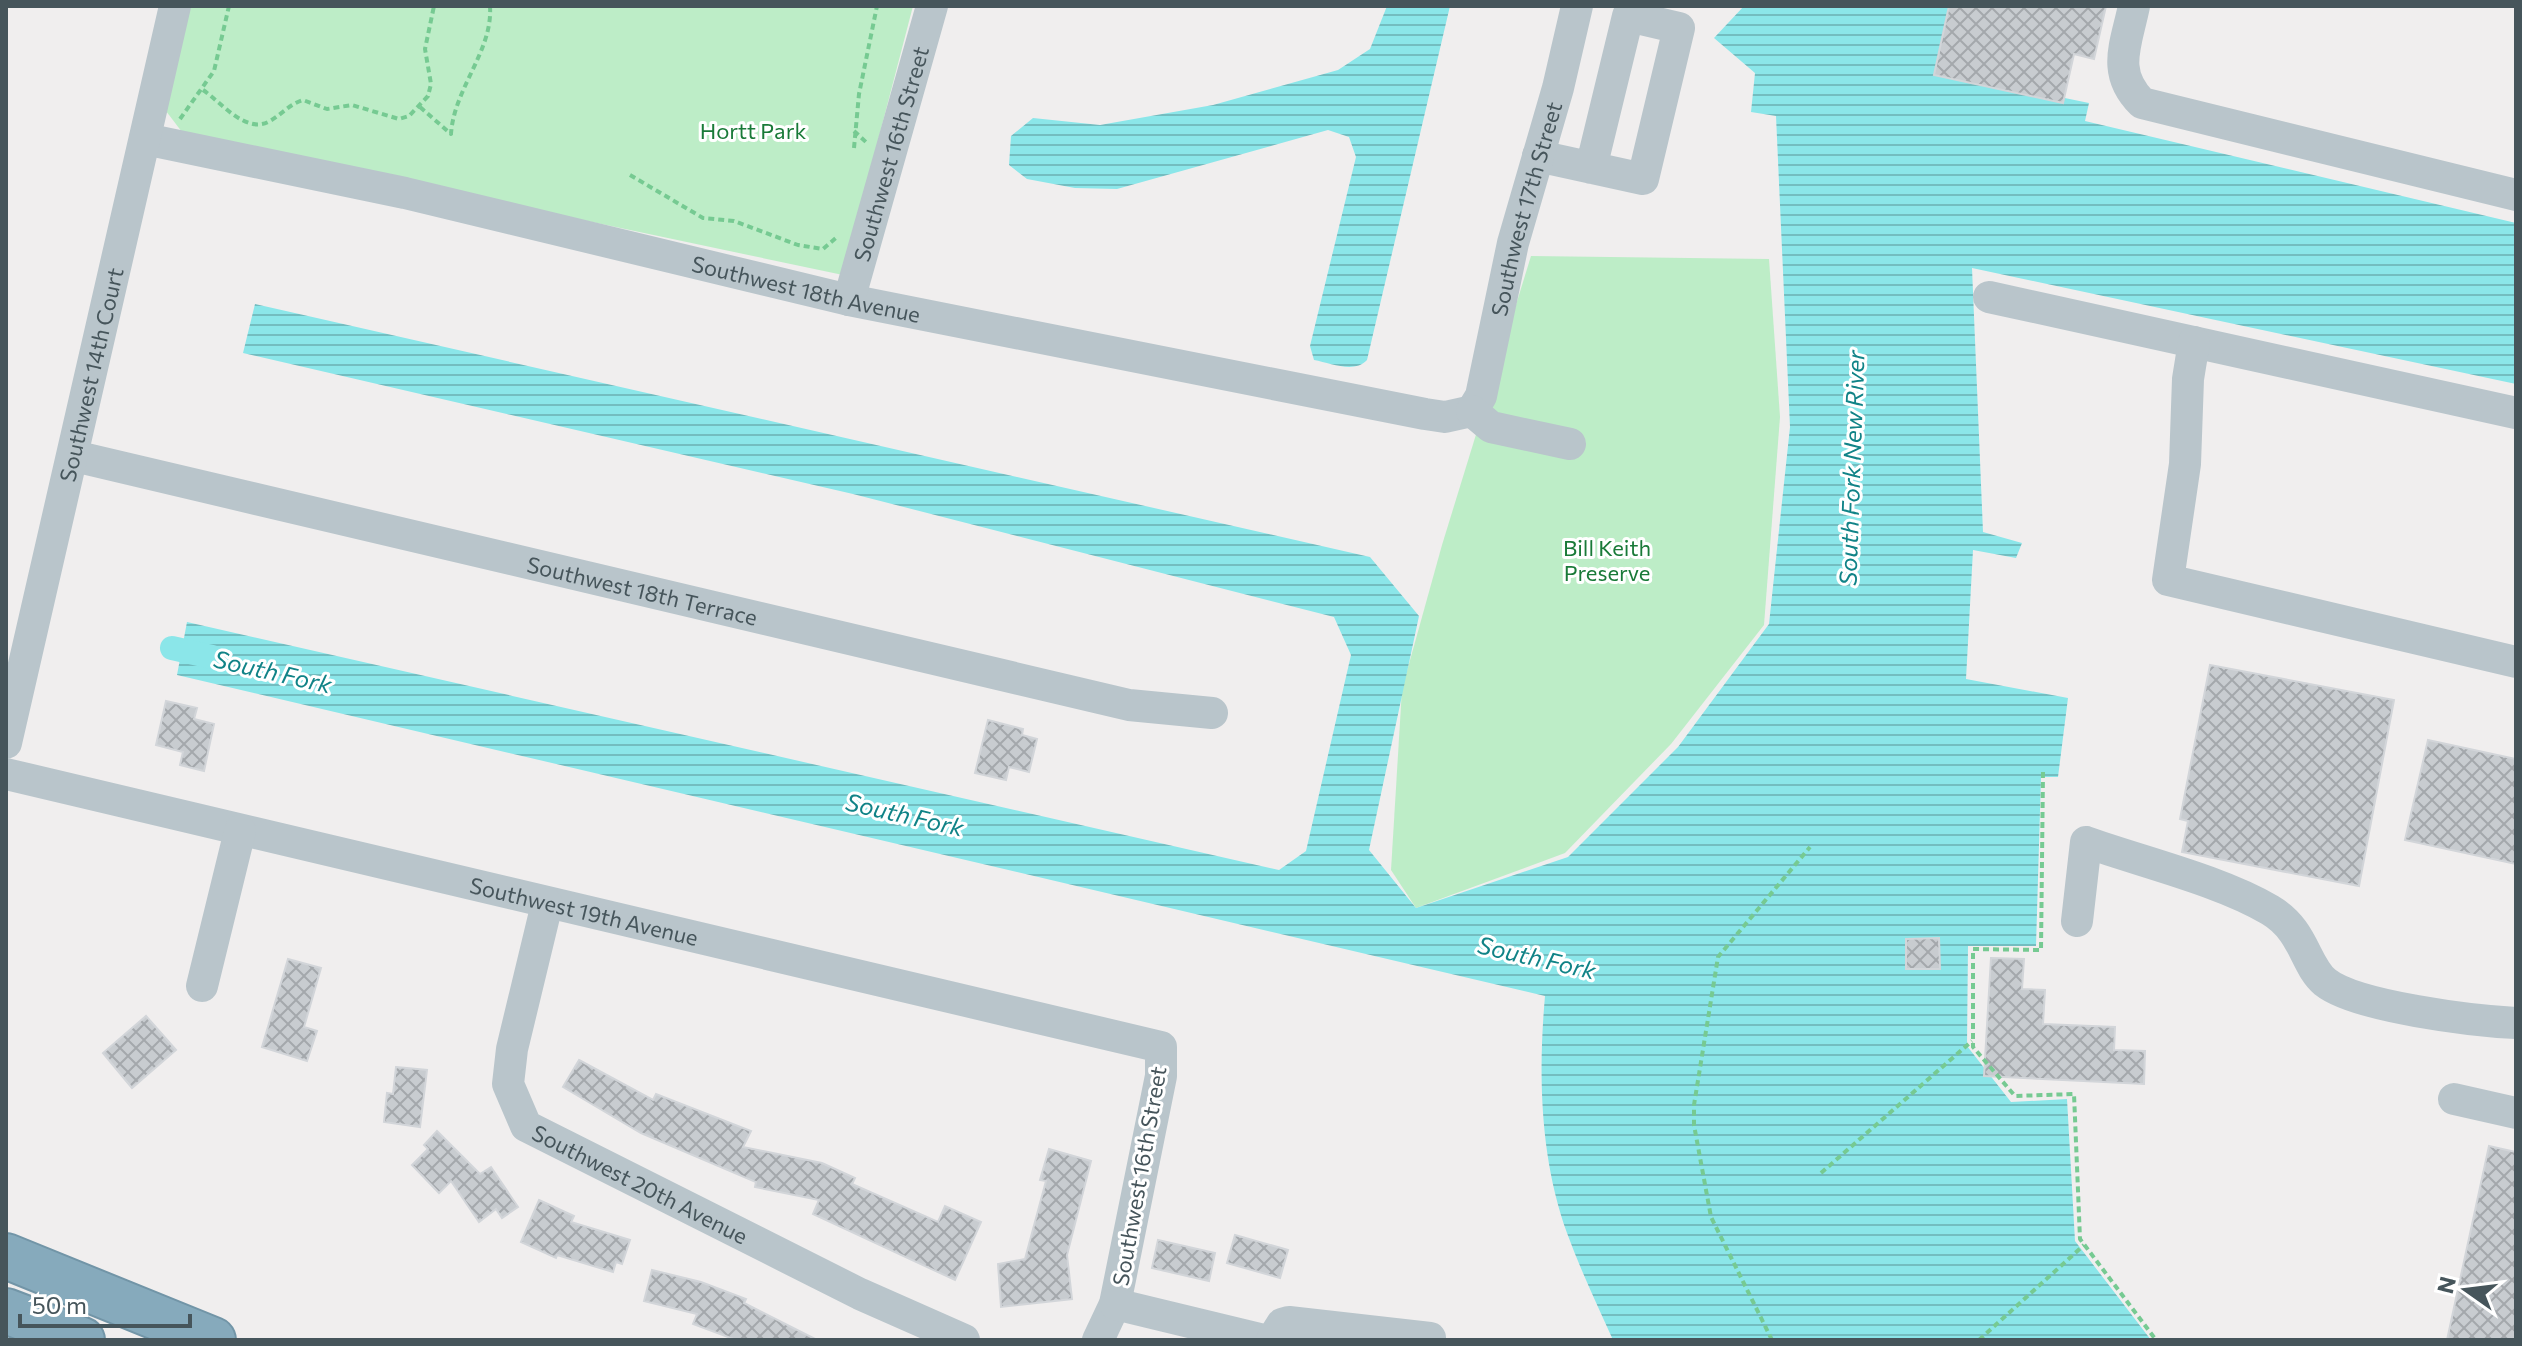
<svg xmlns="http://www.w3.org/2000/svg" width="2522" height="1346" viewBox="0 0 2522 1346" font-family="Commissioner,sans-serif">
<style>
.park{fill:#bdedc7}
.water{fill:url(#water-rules)}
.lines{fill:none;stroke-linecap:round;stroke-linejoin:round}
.canal{stroke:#8be6e9;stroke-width:24}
.building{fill:url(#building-cross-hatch);stroke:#d2d5d9;stroke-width:2}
.highway-casing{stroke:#7295a7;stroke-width:48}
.path{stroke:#76ca92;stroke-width:4;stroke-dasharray:6 4;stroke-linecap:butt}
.minor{stroke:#b9c5cb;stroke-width:32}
.highway{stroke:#86aabc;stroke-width:44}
.labels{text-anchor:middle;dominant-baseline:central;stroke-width:6;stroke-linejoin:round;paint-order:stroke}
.park-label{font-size:22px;fill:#197a38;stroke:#fff}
.street-label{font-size:22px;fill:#46555b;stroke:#fff}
.water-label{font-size:24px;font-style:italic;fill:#108387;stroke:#fff}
</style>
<defs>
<pattern id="water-rules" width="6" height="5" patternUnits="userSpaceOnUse" patternTransform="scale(2)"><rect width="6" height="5" fill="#8be6e9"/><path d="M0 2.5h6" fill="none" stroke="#73bdc0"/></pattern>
<pattern id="building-cross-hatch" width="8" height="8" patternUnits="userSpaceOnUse" patternTransform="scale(2)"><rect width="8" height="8" fill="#c8ccd0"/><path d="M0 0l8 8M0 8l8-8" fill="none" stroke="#a4a8ac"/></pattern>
</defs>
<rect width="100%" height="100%" fill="#f0eeee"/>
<g class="park">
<polygon points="189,6 913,6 843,275 185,136 166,111"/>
<polygon points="1531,256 1769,259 1780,417 1764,625 1671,744 1565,853 1416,908 1391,870 1402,689 1442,545"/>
</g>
<g class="water">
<path d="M1387 6H1450L1367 360C1354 374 1331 363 1314 360L1310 346 1356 157 1349 137 1328 130 1117 189 1075 188 1027 179 1009 165 1011 136 1033 118 1100 125 1213 105 1338 70 1370 49Z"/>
<path d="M1744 6H1963L1949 74 2089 103 2085 121 2516 223V384L1972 268 1983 532 2022 543 2016 558 1973 550 1966 679 2068 698 2058 777H2041L2036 946H1968L1967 1046 2011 1102 2067 1099 2075 1241 2151 1340H1613C1597 1304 1580 1269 1567 1233 1540 1158 1538 1075 1545 996L177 675 187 622 1279 870 1306 851 1351 655 1334 617 853 494 243 353 255 304 1370 557 1419 616 1369 850 1416 908 1568 857 1678 747 1769 624 1790 427 1776 116 1751 112 1755 73 1714 38Z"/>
</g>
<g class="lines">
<polyline class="canal" points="172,648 212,657"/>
</g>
<g class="building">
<polygon points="1949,6 2106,6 2094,59 2074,54 2063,103 1934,75"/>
<polygon points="2210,665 2394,700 2359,886 2182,852 2188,821 2180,819"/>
<polygon points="166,701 197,708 194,719 214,724 204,771 180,765 183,752 156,745"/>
<polygon points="988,720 1023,729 1022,735 1037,739 1029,772 1009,767 1006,780 975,773"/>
<polygon points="2428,740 2516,759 2516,864 2405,840"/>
<polygon points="1939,938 1940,969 1906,969 1906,939"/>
<polygon points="1991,958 2024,959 2022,989 2045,990 2043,1024 2115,1027 2114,1050 2145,1051 2144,1084 1984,1076"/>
<polygon points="288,959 321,968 304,1027 317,1031 307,1061 262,1047"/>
<polygon points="146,1016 176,1050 132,1088 103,1053"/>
<polygon points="579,1060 653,1100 656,1094 751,1131 743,1147 822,1163 855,1178 852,1184 938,1222 945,1206 981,1222 955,1280 813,1214 819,1200 755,1187 756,1182 641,1133 563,1087"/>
<polygon points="396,1067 427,1070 420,1127 384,1122 387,1093 393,1094"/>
<polygon points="437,1131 480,1174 491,1167 518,1207 502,1218 496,1209 479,1222 451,1181 439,1193 412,1165 428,1149 424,1145"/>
<polygon points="2489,1146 2516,1152 2516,1340 2447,1340"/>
<polygon points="1049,1149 1091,1161 1067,1255 1072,1299 1001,1307 998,1264 1025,1259 1046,1181 1040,1180"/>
<polygon points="539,1200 574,1216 571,1222 630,1240 622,1264 616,1262 613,1272 557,1255 556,1258 521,1242"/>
<polygon points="1235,1235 1288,1250 1280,1278 1227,1263"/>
<polygon points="1158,1240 1215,1253 1209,1281 1152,1268"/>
<polygon points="652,1270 701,1282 746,1299 744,1303 817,1340 736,1340 693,1324 697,1314 644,1301"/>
</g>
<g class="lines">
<g class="highway-casing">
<g id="highway">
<polyline points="6,1256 213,1340"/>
<polyline points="6,1311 82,1340"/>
</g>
</g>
<g class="path">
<path d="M203 90C221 102 246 135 270 121 282 114 290 104 303 100L327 109 352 105 399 119 409 116 428 96 431 84 425 49 434 6"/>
<path d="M420 107 451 134C454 88 493 51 490 6"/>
<polyline points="180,119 214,71 229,6"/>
<polyline points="854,131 867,143"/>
<polyline points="854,148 859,94 877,6"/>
<polyline points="630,175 703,218 734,221 798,245 823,249 837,237"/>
<polyline points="2043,772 2041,950 1973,949 1973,1047 2015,1096 2074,1094 2080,1239 2156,1340"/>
<polyline points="1821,1173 1972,1041"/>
<polyline points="1772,1340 1711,1217 1694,1125 1694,1105 1718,957 1810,847"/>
<polyline points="1979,1340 2084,1245"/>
</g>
<g class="minor">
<path d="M2134 6C2126 45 2111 72 2142 103L2516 195"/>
<path id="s1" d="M145 139 405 193 849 300 1425 414 1445 417 1472 411"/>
<polyline points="1538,156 1643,179 1679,28 1628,16 1591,168"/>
<polyline points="1989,297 2516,413"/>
<path id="s2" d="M849 300 932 6"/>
<polyline points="2194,342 2188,379 2185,464 2168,580 2516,662"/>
<path id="s3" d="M1472 411 1481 396 1513 243 1558 88 1577 6"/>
<polyline points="1472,411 1491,427 1570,444"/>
<path id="s4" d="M74 456 1129 705 1212 713"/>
<path id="s5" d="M6 743 175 6"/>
<path id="s6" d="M6 774 1161 1047V1076L1115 1304 1098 1340"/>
<path id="s7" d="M547 904 512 1049 508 1084 526 1126 860 1294 964 1340"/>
<path d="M2077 921 2086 842C2142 862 2219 880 2270 910 2305 931 2304 964 2325 982 2356 1007 2475 1021 2516 1023"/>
<polyline points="202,986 240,831"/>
<polyline points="2454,1099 2516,1113"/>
<polyline points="1115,1304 1264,1340"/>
<polyline points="1272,1340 1282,1324 1289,1322 1430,1338"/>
</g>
<use href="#highway" class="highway"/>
</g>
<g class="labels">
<g class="park-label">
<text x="753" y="130">Hortt Park</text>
<text x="1607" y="547">Bill Keith<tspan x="1607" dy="25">Preserve</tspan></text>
</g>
<g class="street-label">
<text stroke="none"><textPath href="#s2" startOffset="152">Southwest 16th Street</textPath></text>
<text stroke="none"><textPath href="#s3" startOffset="210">Southwest 17th Street</textPath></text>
<text stroke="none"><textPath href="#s1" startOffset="678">Southwest 18th Avenue</textPath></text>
<text stroke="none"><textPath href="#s5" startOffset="378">Southwest 14th Court</textPath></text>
<text stroke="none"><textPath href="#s4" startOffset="584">Southwest 18th Terrace</textPath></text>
<text stroke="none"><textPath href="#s6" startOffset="594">Southwest 19th Avenue</textPath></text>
<text transform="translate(1139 1176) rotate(-80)">Southwest 16th Street</text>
<text stroke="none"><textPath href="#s7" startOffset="358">Southwest 20th Avenue</textPath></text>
</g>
<g class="water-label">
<text transform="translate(1851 468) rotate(-88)">South Fork New River</text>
<text transform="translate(273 671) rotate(13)">South Fork</text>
<text transform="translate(905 814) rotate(13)">South Fork</text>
<text transform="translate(1537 957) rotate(13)">South Fork</text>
</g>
</g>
<rect width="2522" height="1346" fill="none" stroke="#46555b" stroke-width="16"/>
<g transform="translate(2466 1290) rotate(284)" stroke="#ffffff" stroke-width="6" paint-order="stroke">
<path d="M0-6L14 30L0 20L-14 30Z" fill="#46555b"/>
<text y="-12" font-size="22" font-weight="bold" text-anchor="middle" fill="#46555b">N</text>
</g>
<path d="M20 1314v12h170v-12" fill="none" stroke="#46555b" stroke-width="4"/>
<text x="32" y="1314" font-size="24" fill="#46555b" stroke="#ffffff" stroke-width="6" paint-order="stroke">50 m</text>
</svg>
